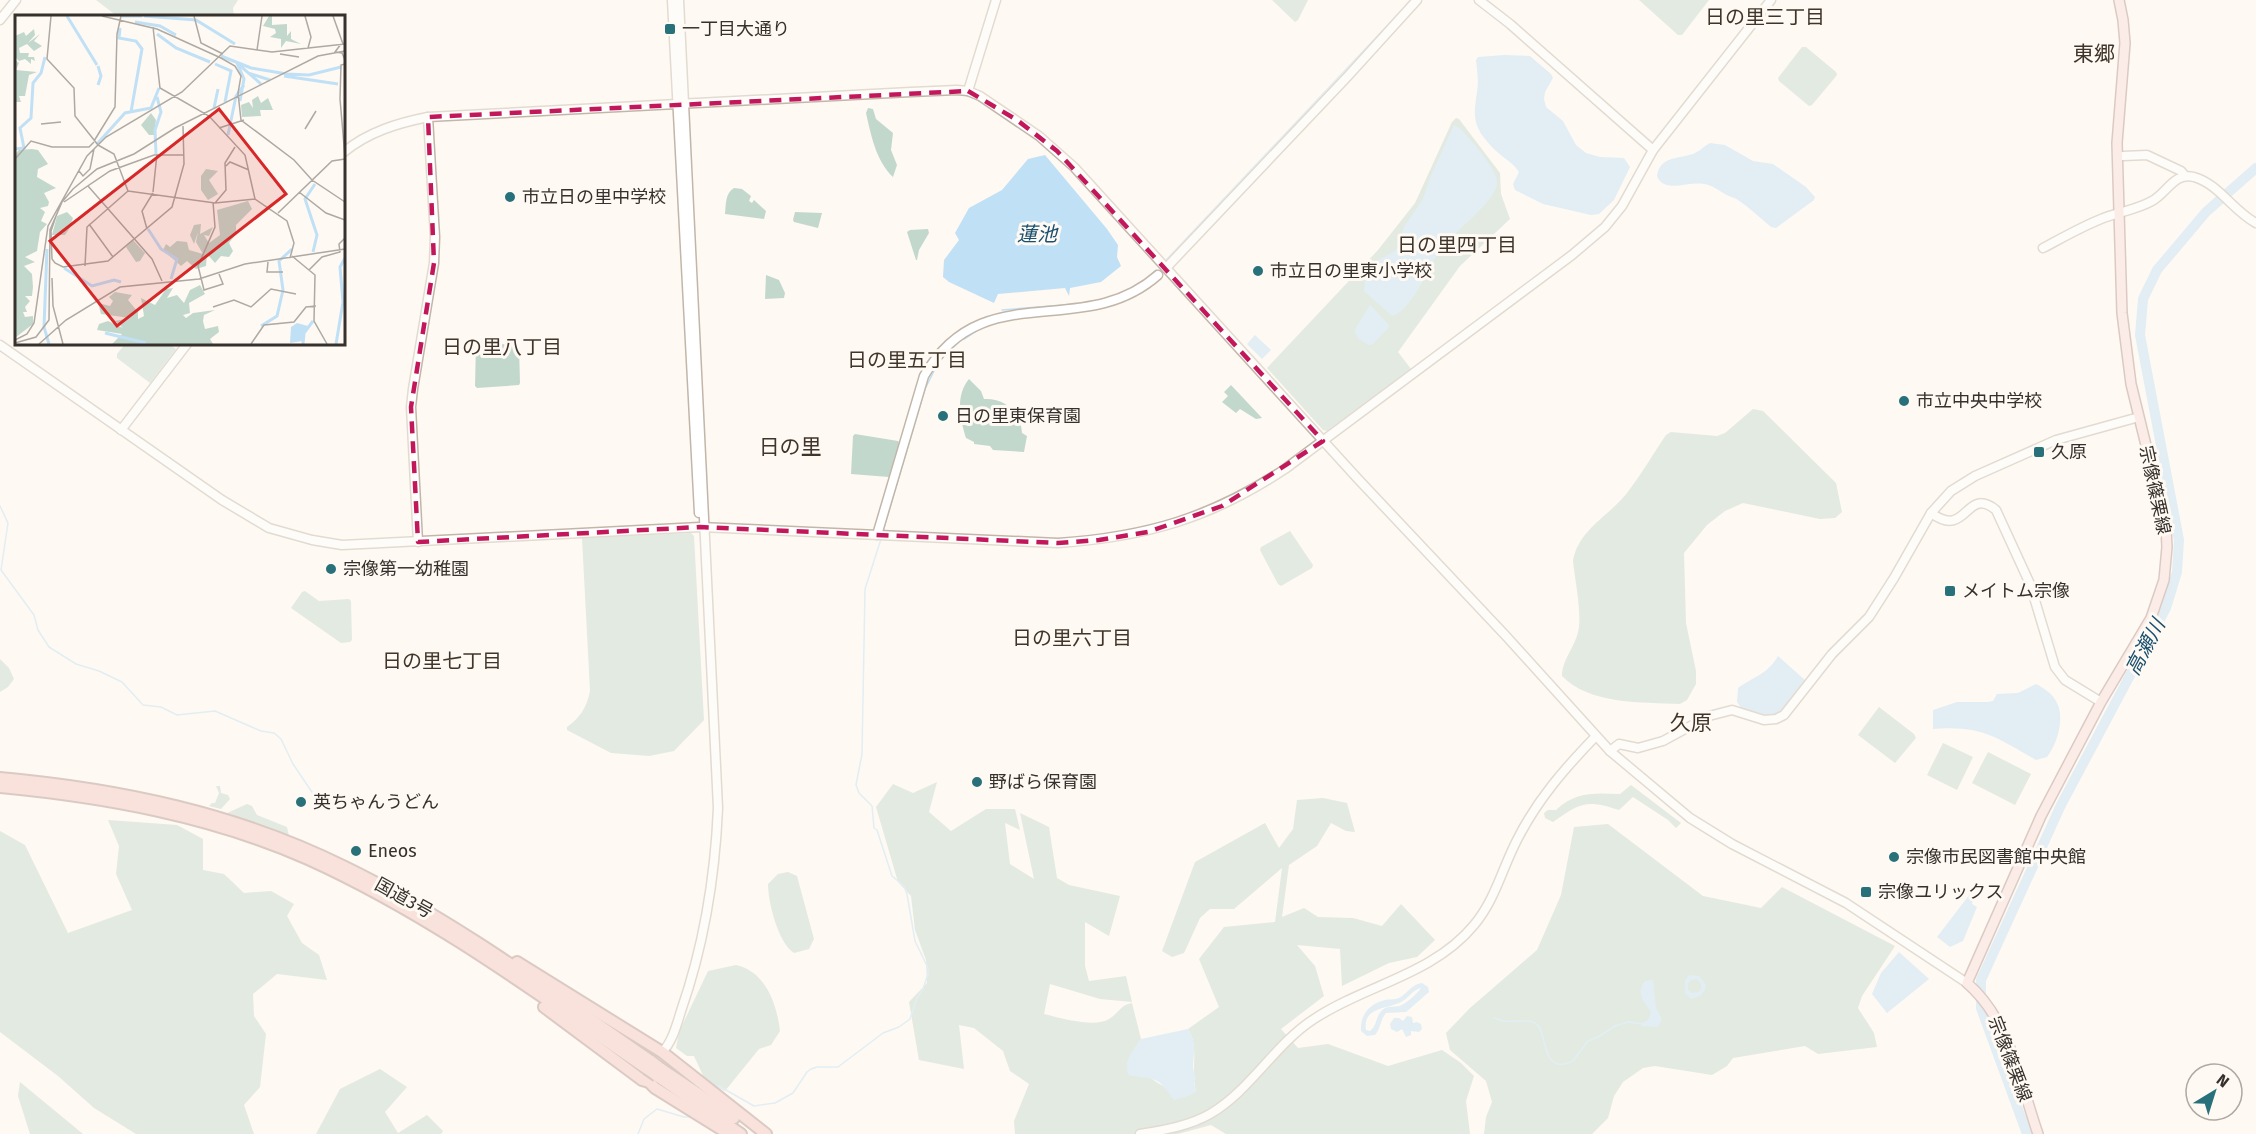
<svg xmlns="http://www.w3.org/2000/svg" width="2256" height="1134" viewBox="0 0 2256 1134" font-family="'Fira Sans','Noto Sans JP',sans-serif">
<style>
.green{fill:#c3d8cc}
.water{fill:#c0e0f6;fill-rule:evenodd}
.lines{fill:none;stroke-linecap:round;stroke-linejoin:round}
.stream{stroke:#c0e0f6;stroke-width:1.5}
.river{stroke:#c0e0f6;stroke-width:10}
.secondary-casing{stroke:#c2b6a9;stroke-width:11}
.primary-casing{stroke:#b2918c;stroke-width:12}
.highway-casing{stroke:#b2918c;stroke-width:14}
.secondary{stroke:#fff;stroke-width:8}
.primary{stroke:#f9dcd9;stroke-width:9}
.highway{stroke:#f5c5c0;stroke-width:10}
.highway-bridge-casing{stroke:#b2918c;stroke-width:14;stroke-linecap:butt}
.highway-bridge{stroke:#f5c5c0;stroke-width:10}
.marked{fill:none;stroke:#c2185b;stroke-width:4.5;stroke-dasharray:12 8;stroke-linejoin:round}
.poi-dot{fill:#28717a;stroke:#fef9f3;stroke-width:2}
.labels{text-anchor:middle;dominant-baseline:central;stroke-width:6;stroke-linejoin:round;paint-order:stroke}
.poi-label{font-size:18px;fill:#36312c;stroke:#fef9f3;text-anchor:start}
.street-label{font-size:18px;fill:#36312c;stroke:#fef9f3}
.neighbourhood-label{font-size:20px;fill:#3f352a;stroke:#fef9f3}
.water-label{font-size:20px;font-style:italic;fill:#1a506f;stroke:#fef9f3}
.quarter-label{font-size:21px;fill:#3f352a;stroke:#fef9f3}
.inset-river{fill:none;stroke:#c0e0f6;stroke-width:3}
.inset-road{fill:none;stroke:#aea9a3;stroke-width:1.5}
.view{fill:#d62828;fill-opacity:0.15;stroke:#d62828;stroke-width:3}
.inset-edge{fill:none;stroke:#36312c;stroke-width:3}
</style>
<rect width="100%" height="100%" fill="#fef9f3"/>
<g class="green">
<polygon points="96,0 238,0 233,8 234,16 117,16"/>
<polygon points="1272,0 1308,0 1298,20 1295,22"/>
<polygon points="1639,0 1709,0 1682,35 1678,35"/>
<polygon points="1802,47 1806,47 1836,72 1837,75 1812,105 1809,106 1779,81 1778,78"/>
<path d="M868 108 873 109 876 119 893 133 891 150 897 165 893 177C876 161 871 135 866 113Z"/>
<polygon points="1456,118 1459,119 1500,173 1501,194 1510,219 1460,266 1398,352 1411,369 1327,431 1323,430 1267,368 1378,250 1415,203 1452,122"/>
<path d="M734 188 742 189 751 196 749 201 752 203 754 200 766 211 764 219 725 214C726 205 725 193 734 188Z"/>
<polygon points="795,212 822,213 818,228 794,222 793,220"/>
<polygon points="928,229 929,233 919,250 917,260 916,260 907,232 910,230"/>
<polygon points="766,275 779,280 785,293 784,298 765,299"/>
<polygon points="478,341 519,346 520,383 519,385 477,388 475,386 476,343"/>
<polygon points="125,344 169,344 176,349 150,383 117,358 117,354"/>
<path d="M969 379 981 391 984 399C1005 398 1021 412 1022 433L1027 436 1024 452 993 450 990 446 974 444V442L966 438C960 419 955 396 969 379Z"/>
<polygon points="1231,385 1262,418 1256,419 1240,409 1236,413 1222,402 1228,396 1224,392"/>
<path d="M1753 409 1763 411 1836 483 1842 512 1835 518 1820 519 1743 503 1725 511 1707 525 1684 553 1686 623 1696 671V684L1687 700 1680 704C1642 702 1590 705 1562 676 1562 659 1577 645 1579 627 1581 609 1575 580 1573 561 1578 530 1609 516 1627 493 1641 475 1653 454 1666 435L1671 432 1717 436 1725 433Z"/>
<polygon points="855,434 898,441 900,444 889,477 851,474 853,436"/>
<polygon points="1290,531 1313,565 1312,568 1281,586 1278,584 1260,550 1261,547"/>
<path d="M691 533 694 536 704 720 674 751 649 756 611 753 567 730V727C580 718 587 707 590 691L582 538Z"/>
<polygon points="305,591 319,601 349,599 351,601 352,640 350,642 341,643 291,608 302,592"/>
<polygon points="0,659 9,668 14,679 8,687 0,692"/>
<polygon points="1879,707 1914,734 1916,738 1895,763 1858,735"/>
<polygon points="1943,743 1973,757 1957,790 1927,775"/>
<polygon points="1988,752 2031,774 2015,805 1972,783"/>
<path d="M937 782 929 812 951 831 986 809H1015L1020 830 1005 823 1010 864 1034 879 1020 813 1049 827 1057 878 1069 885 1120 896 1109 936 1085 922V966L1089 981 1126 976 1132 1002 1100 999 1050 984 1044 1014C1060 1018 1095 1028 1109 1019 1119 1013 1120 1005 1132 1003L1141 1039 1137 1045C1145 1081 1153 1081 1184 1096L1196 1091C1190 1070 1200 1048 1188 1029L1219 1007 1199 959 1224 927 1275 922 1282 868 1234 909H1210L1200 918 1184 953 1172 957 1162 951 1195 862 1265 823 1279 848 1293 829 1297 800 1323 798 1347 803 1355 832 1346 831 1331 823 1317 846 1289 865 1282 917 1304 908 1318 917 1353 918 1382 926 1401 904 1435 940 1417 957 1389 963 1342 986 1340 949 1297 945 1315 966 1324 996 1281 1029 1298 1048 1328 1044 1388 1066 1442 1050 1461 1063 1474 1076 1466 1101 1470 1134H1226L1211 1125 1178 1134H1015L1014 1121 1029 1084 1010 1071 1003 1051 974 1028 959 1025 964 1069 919 1060 909 1002 927 983 926 960 915 930 911 896 898 882 876 807 893 784 913 793Z"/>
<path d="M1631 785 1681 823 1676 828 1668 820 1633 797 1619 810C1586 799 1580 803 1553 822L1545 818 1544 813 1548 810H1556C1576 791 1595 793 1620 794Z"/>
<polygon points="216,786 220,786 221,793 228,795 230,799 221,809 209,806 212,803 215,803 219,793"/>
<polygon points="247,804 252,806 257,815 287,827 289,836 225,814"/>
<polygon points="108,820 177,825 203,839 203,870 224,874 244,893 271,891 294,904 287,916 302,943 319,955 327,980 277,974 253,994 254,1016 266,1034 260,1087 244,1105 254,1134 136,1134 94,1108 58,1076 0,1032 0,831 25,845 68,933 132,910 116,874 119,846"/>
<polygon points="1608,824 1703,896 1761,908 1782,887 1895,946 1862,996 1858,1008 1874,1033 1877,1047 1818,1054 1805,1046 1733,1058 1727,1066 1712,1075 1655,1066 1643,1068 1623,1082 1614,1096 1608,1118 1592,1134 1484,1134 1486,1117 1492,1102 1486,1081 1450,1050 1446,1033 1470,1008 1537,950 1561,895 1574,827"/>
<path d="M788 872 797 876 814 939 809 949 794 953C778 943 768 902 768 884L778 874Z"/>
<path d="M736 965C765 971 777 1004 780 1031L771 1045 759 1049 725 1091 706 1082 694 1056H687L676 1048 679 1032 708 971Z"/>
<polygon points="380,1069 407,1087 385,1112 398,1133 427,1115 443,1131 441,1134 316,1134 340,1089"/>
<polygon points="20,1082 83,1134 30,1134 18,1096"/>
</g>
<g class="water">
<path d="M1504 55 1530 56 1551 74 1553 78 1545 92 1544 99 1546 107 1563 121 1576 145 1586 153 1600 157 1624 158 1630 167 1614 200 1599 214 1591 215 1543 204 1515 190 1513 184 1519 172C1513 162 1500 156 1492 147 1473 127 1473 118 1477 92 1479 82 1477 70 1476 60L1478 57Z"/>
<path d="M1454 125 1461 129C1471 141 1497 168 1497 183 1497 200 1455 231 1443 246 1428 265 1415 308 1392 316L1364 291 1366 273 1371 264 1395 251 1398 245 1404 227 1423 199 1430 178Z"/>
<path d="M1710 143 1725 145 1753 161 1773 164 1806 187 1815 197 1814 200 1776 228 1771 227C1760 218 1750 208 1738 200 1734 197 1729 197 1725 194 1718 190 1712 185 1704 184 1688 181 1664 194 1657 176 1660 156 1678 159 1693 154 1699 152 1704 146 1710 143Z"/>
<polygon points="1045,155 1107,229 1118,245 1117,257 1121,266 1101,282 1070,288 1069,296 1065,288 998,294 994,303 949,282 943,277 944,260 959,240 955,233 969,208 1002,190 1028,159"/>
<polygon points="1370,305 1390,326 1373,344 1369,345 1359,339 1354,331"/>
<polygon points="1255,335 1271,350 1262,359 1247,344"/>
<path d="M1778 656 1806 681C1781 714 1784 723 1741 708L1737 702 1738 688C1753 677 1768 674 1778 656Z"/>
<path d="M2036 684C2044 688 2053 694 2057 703 2065 719 2057 744 2047 757L2036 760C1996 737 1981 725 1933 729V710L1957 702H1988L1993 701 1997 694 2018 693Z"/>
<polygon points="1970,894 1974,897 1972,904 1977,907 1963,941 1950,947 1937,937"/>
<polygon points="1899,952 1929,979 1887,1013 1872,994 1881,973"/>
<path d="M1689 975 1699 976 1706 985C1705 994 1699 997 1691 999L1685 993V981ZM1697 979 1701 983V988L1699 992 1692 993 1688 990V983L1691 980Z"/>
<path d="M1653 980 1656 1008 1662 1019 1658 1027 1642 1026 1643 1023 1648 1020 1651 1013C1645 1001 1635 994 1645 981Z"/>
<path d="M1422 983 1428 987 1429 992 1406 1012 1386 1013C1380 1020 1381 1028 1375 1035L1367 1036 1361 1031C1360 1015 1369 1004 1385 1000 1389 999 1394 1000 1399 998 1408 993 1412 984 1422 983ZM1421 988C1417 994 1406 1004 1399 1006 1395 1007 1390 1006 1385 1008 1375 1014 1378 1025 1370 1031L1366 1030C1362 1007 1388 1009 1401 1002 1409 998 1412 990 1421 988Z"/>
<polygon points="1407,1016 1412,1017 1413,1023 1417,1022 1421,1024 1422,1029 1419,1032 1411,1031 1411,1035 1406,1037 1402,1029 1397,1032 1391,1029 1390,1024 1394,1018 1399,1018 1403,1021"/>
<path d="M1188 1029C1201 1050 1188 1062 1196 1078L1194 1083 1196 1091 1191 1095 1174 1100C1170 1096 1169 1092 1165 1088 1155 1075 1143 1079 1129 1075 1122 1063 1134 1049 1141 1039Z"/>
</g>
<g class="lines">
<g class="stream">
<polyline points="1406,5 1411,0"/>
<polyline points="1167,259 1399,13"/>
<polyline points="1147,278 1156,270"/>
<polyline points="1002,310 1076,304"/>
<polyline points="964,339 978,330"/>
<polyline points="946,354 958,343"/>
<polyline points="0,506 8,523 1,570 34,615 38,630 49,647 76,664 99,671 122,682 143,705 161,707 177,715 215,711 261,731 274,733 281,739 293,764 320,804"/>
<polyline points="883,531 925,389 937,365"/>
<path d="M1494 1018C1510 1027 1531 1014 1539 1027 1547 1040 1543 1075 1573 1061L1588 1041 1598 1037 1615 1026 1628 1022 1643 1024"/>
<polyline points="714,1086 719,1086 754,1106 775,1103 793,1093 807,1072 811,1069 817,1067 838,1067 883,1033 899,1027 910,1019 917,998 923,989 928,974 928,968 915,941 907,894 904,886 892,876 877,830 874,828 872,806 859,793 856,785 862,754 865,589 881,539"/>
<polyline points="638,1134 644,1119 657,1109 684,1117 690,1117"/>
</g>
<polyline class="river" points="2027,1134 1981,1008 1981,980 2061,805 2166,608 2177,572 2179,540 2140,335 2143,299 2157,270 2206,212 2256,168"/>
<g class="secondary-casing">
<g id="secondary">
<polyline points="672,0 699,513"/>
<polyline points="1479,0 1510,24 1653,150"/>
<polyline points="0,20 16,0"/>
<polyline points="968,91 996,0"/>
<path d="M344 152C368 132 398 123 428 117L911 92 957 90 968 91 980 96 1039 136 1074 167 1358 479 1506 636 1610 751 1690 818 1732 844 1846 903 1967 983"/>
<polyline points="2123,156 2147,155 2181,171 2185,176"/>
<path d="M2043 248C2062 238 2081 227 2101 219 2118 212 2136 210 2152 201 2167 193 2174 172 2194 177 2219 184 2233 211 2256 223"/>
<polyline points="1166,268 1348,76 1417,0"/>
<path d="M0 345 222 500 269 528 312 540 342 545 700 527 1058 543C1146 537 1211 518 1285 469L1572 255 1605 227 1622 206 1653 150 1771 0"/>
<polyline points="121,430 187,344"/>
<path d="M1931 513C1968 540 1965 485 1996 510L2030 584 2055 667 2065 680 2101 702"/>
<path d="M877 535 924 376C983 274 1082 342 1158 275"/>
<polyline points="418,542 411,407 413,389 434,263 435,237 428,117"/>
<polyline points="1610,751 1619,744 1638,748 1663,741 1709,716 1732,710 1764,720 1776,719 1784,715 1832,654 1869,617 1894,578 1931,513 1951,491 1975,476 2056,440 2139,417"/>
<path d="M662 1052C672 1043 677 1024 681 1011 704 945 715 878 718 808L679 0"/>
<path d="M1140 1134C1164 1130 1189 1126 1210 1114 1251 1090 1274 1045 1314 1019 1365 985 1433 975 1474 925 1495 900 1502 869 1517 840 1537 800 1565 768 1596 736"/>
</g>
</g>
<g class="primary-casing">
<path id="primary" d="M2038 1134C2020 1082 2010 1020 1967 983L2041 816 2101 702 2151 618 2164 580 2167 547 2166 527 2131 384 2122 313 2117 143 2125 43 2123 20 2119 0"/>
</g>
<g class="highway-casing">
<g id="highway">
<path d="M0 778C120 789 236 813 345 867 454 920 552 993 651 1061"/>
<path d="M0 787C105 797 211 816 308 859 430 914 538 994 647 1069"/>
<polyline points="517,962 662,1052 766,1134"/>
<polyline points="544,1007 642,1080 649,1082 655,1088 729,1134"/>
<polyline points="660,1068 734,1118"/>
<polyline points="657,1076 741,1134"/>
</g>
</g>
<use href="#secondary" class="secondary"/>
<use href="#primary" class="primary"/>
<use href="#highway" class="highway"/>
<g class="highway-bridge-casing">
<g id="highway-bridge">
<polyline points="651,1061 660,1068"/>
<polyline points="647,1069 657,1076"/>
</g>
</g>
<use href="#highway-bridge" class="highway-bridge"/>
</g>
<path d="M0 0H2256V1134H0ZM968 91 1017 120 1057 151 1323 441 1222 506 1148 532 1099 540 1058 543 700 527 418 542 411 407 434 263 428 117Z" fill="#fef9f3" fill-opacity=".55" fill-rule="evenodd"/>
<path class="marked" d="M968 91 1017 120 1057 151 1323 441 1222 506 1148 532 1099 540 1058 543 700 527 418 542 411 407 434 263 428 117Z"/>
<g class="poi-dot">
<rect x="664" y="23" width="12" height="12" rx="3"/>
<circle cx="510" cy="197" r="6"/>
<circle cx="1258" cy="271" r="6"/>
<circle cx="1904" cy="401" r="6"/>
<circle cx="943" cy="416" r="6"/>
<rect x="2033" y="446" width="12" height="12" rx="3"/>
<circle cx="331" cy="569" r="6"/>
<rect x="1944" y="585" width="12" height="12" rx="3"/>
<circle cx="977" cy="782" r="6"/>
<circle cx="301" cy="802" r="6"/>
<circle cx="356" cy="851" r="6"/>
<circle cx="1894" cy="857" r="6"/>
<rect x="1860" y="886" width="12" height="12" rx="3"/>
</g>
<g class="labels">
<g class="poi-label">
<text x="682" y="29">一丁目大通り</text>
<text x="522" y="197">市立日の里中学校</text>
<text x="1270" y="271">市立日の里東小学校</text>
<text x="1916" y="401">市立中央中学校</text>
<text x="955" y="416">日の里東保育園</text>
<text x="2051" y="452">久原</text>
<text x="343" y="569">宗像第一幼稚園</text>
<text x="1962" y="591">メイトム宗像</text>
<text x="989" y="782">野ばら保育園</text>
<text x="313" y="802">英ちゃんうどん</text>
<text x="368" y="851">Eneos</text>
<text x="1906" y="857">宗像市民図書館中央館</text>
<text x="1878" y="892">宗像ユリックス</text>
</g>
<g class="street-label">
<text transform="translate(2155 490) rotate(78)">宗像篠栗線</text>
<text transform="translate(404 898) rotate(29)">国道3号</text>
<text transform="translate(2010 1059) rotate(69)">宗像篠栗線</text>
</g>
<g class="neighbourhood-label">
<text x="1765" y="17">日の里三丁目</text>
<text x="1457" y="245">日の里四丁目</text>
<text x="502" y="347">日の里八丁目</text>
<text x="907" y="360">日の里五丁目</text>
<text x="1072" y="638">日の里六丁目</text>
<text x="442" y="661">日の里七丁目</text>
</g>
<g class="water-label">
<text x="1037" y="234">蓮池</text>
<text transform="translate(2145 647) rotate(-62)">高瀬川</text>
</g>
<g class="quarter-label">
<text x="2094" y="54">東郷</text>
<text x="790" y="447">日の里</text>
<text x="1691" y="723">久原</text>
</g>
</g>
<g transform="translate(15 15)">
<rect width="330" height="330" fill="#fef9f3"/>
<path d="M254 1H257V10L272 9V21L276 16V24L286 29 271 26 266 33V24L255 22 261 18 260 14 248 11ZM19 14 20 20 13 28 25 19 19 26 27 31 19 36 12 29 4 33 5 38H14L13 42H19L20 46 16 44V49L10 44 4 46 0 42V21L9 17 11 21ZM0 45 4 48 1 55 22 57 14 60 10 81H4L6 87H0ZM243 81 246 88 253 83 258 95H245L246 101 227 102 226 90 234 87 238 93 237 85ZM136 98 141 105 139 120H134L126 110ZM17 134 23 135 33 149 23 154 22 162 41 173 29 178 34 187 33 191 25 193 30 197 26 206 32 209 25 217 22 236 10 242 20 247 9 251 17 259 18 272 17 281H10L15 286 10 292 12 297H8L10 302 18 301V309L0 323V139L4 135ZM191 154 203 156 194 165 203 179 193 185 186 175V161ZM233 186 237 194 221 210V219L214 228 218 236 214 242 206 241 200 248 192 239 191 251 181 254 172 246 166 251 148 235 151 229 155 232 162 226 172 227 174 235 188 239 181 227 183 217 179 229 175 220 179 210 186 209 185 219 198 212 194 221 189 220 194 228 205 220 202 195ZM52 197 58 203 54 214 50 220H37L42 201ZM118 225 130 238 125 246 121 247 111 232ZM185 270 190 279 174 288 175 298 168 300 171 303 178 298 200 295 189 300 188 306 190 314 203 311 204 317 195 324 198 329H97L107 319 82 315 84 309 93 306 108 313 100 306 115 303 86 299 83 288 95 291 98 286 94 282 100 277 117 280 113 285 123 297V304L129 301 126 283 140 290 151 274 158 273 152 283 162 280 169 288 175 275Z" fill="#c3d8cc"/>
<path d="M282 308 293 311 287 326 275 328 276 312Z" fill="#c0e0f6"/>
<path class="inset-river" d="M52 1 82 50M107 1H127M129 1 181 5 220 29M120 7 145 11 161 20M105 13 104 23 121 26 127 34 116 97M142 19 161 33 195 47M206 41 236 53 272 59 294 60 326 52M222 48 246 69M222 48 229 64 225 86M200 49 216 56 210 87M83 51 86 61 83 70M233 58 255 65M269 61 323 69M199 93 203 74M213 120 221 81 229 70M82 129 110 98 136 93 144 73M0 134 9 133 5 113 16 103 18 68 26 58 30 42M141 139 140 115 146 97 142 82M133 214 146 234 162 244 156 264M32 234 29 312 34 329M298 237 302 220 290 184 300 169M49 253 77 271 99 265 106 267M246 311 262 301 268 275 264 246 277 234M90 318 131 328M288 329 289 318 298 306M321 329 328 287 325 252 330 243"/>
<path class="inset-road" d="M36 1 32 44 59 73 60 101 83 130M87 1 142 14 206 43M179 1 186 28 208 39M290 1 296 22 293 33M318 1 328 29M138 12 145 73 194 101 230 140 240 184 272 206 279 228 275 243M326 29 320 37 327 38 330 45M242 35 247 1M265 39 284 42M206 43 220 51 226 61 223 78 226 105 279 145 297 165 330 187M330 49 326 50 325 84 330 142M26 109 46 107M204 113 229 105M290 114 301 96M79 126 100 92 102 19 106 1M83 130 99 139 113 176M0 144 16 126 37 132H74L79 127M211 151 215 147 234 155M64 156 68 161 75 154 79 134M73 171 137 244 147 266M138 177 142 139M284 177 311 198 330 205M49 187 95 156 139 140H168M198 187 200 212 183 251 189 275 208 269 204 259M200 188 211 175 210 148 220 132M263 198 317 146 330 144M41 201 36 216 37 244 40 248 48 252 93 246 157 192 169 149 168 111M74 209 98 242M132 214 127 196 138 178M277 241 300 260 299 306 312 329M253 247 252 257H268M70 251 72 212 113 176 200 188 240 184M294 255 307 242 325 237 324 229 330 223M37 263 38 291 48 329M198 292 219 285 236 292 256 274 281 279M0 325 12 319 19 308 33 211 72 141 91 122 167 77 215 31 257 37 330 29M0 328 21 322 34 305 35 215 47 187 58 174 82 154 119 139 160 113 303 41 330 36M24 329 51 305 105 272 184 264 230 249 330 234M236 329 249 310 279 307 291 292 301 291"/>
<path class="view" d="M204 94 271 179 102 311 35 226Z"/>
<rect width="330" height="330" class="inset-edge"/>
</g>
<g transform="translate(2214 1092) rotate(38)"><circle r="28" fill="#fef9f3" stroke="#aea9a3" stroke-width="1.5"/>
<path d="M0-4.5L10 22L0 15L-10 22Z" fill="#28717a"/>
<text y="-9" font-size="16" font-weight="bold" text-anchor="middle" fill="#36312c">N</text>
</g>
</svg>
